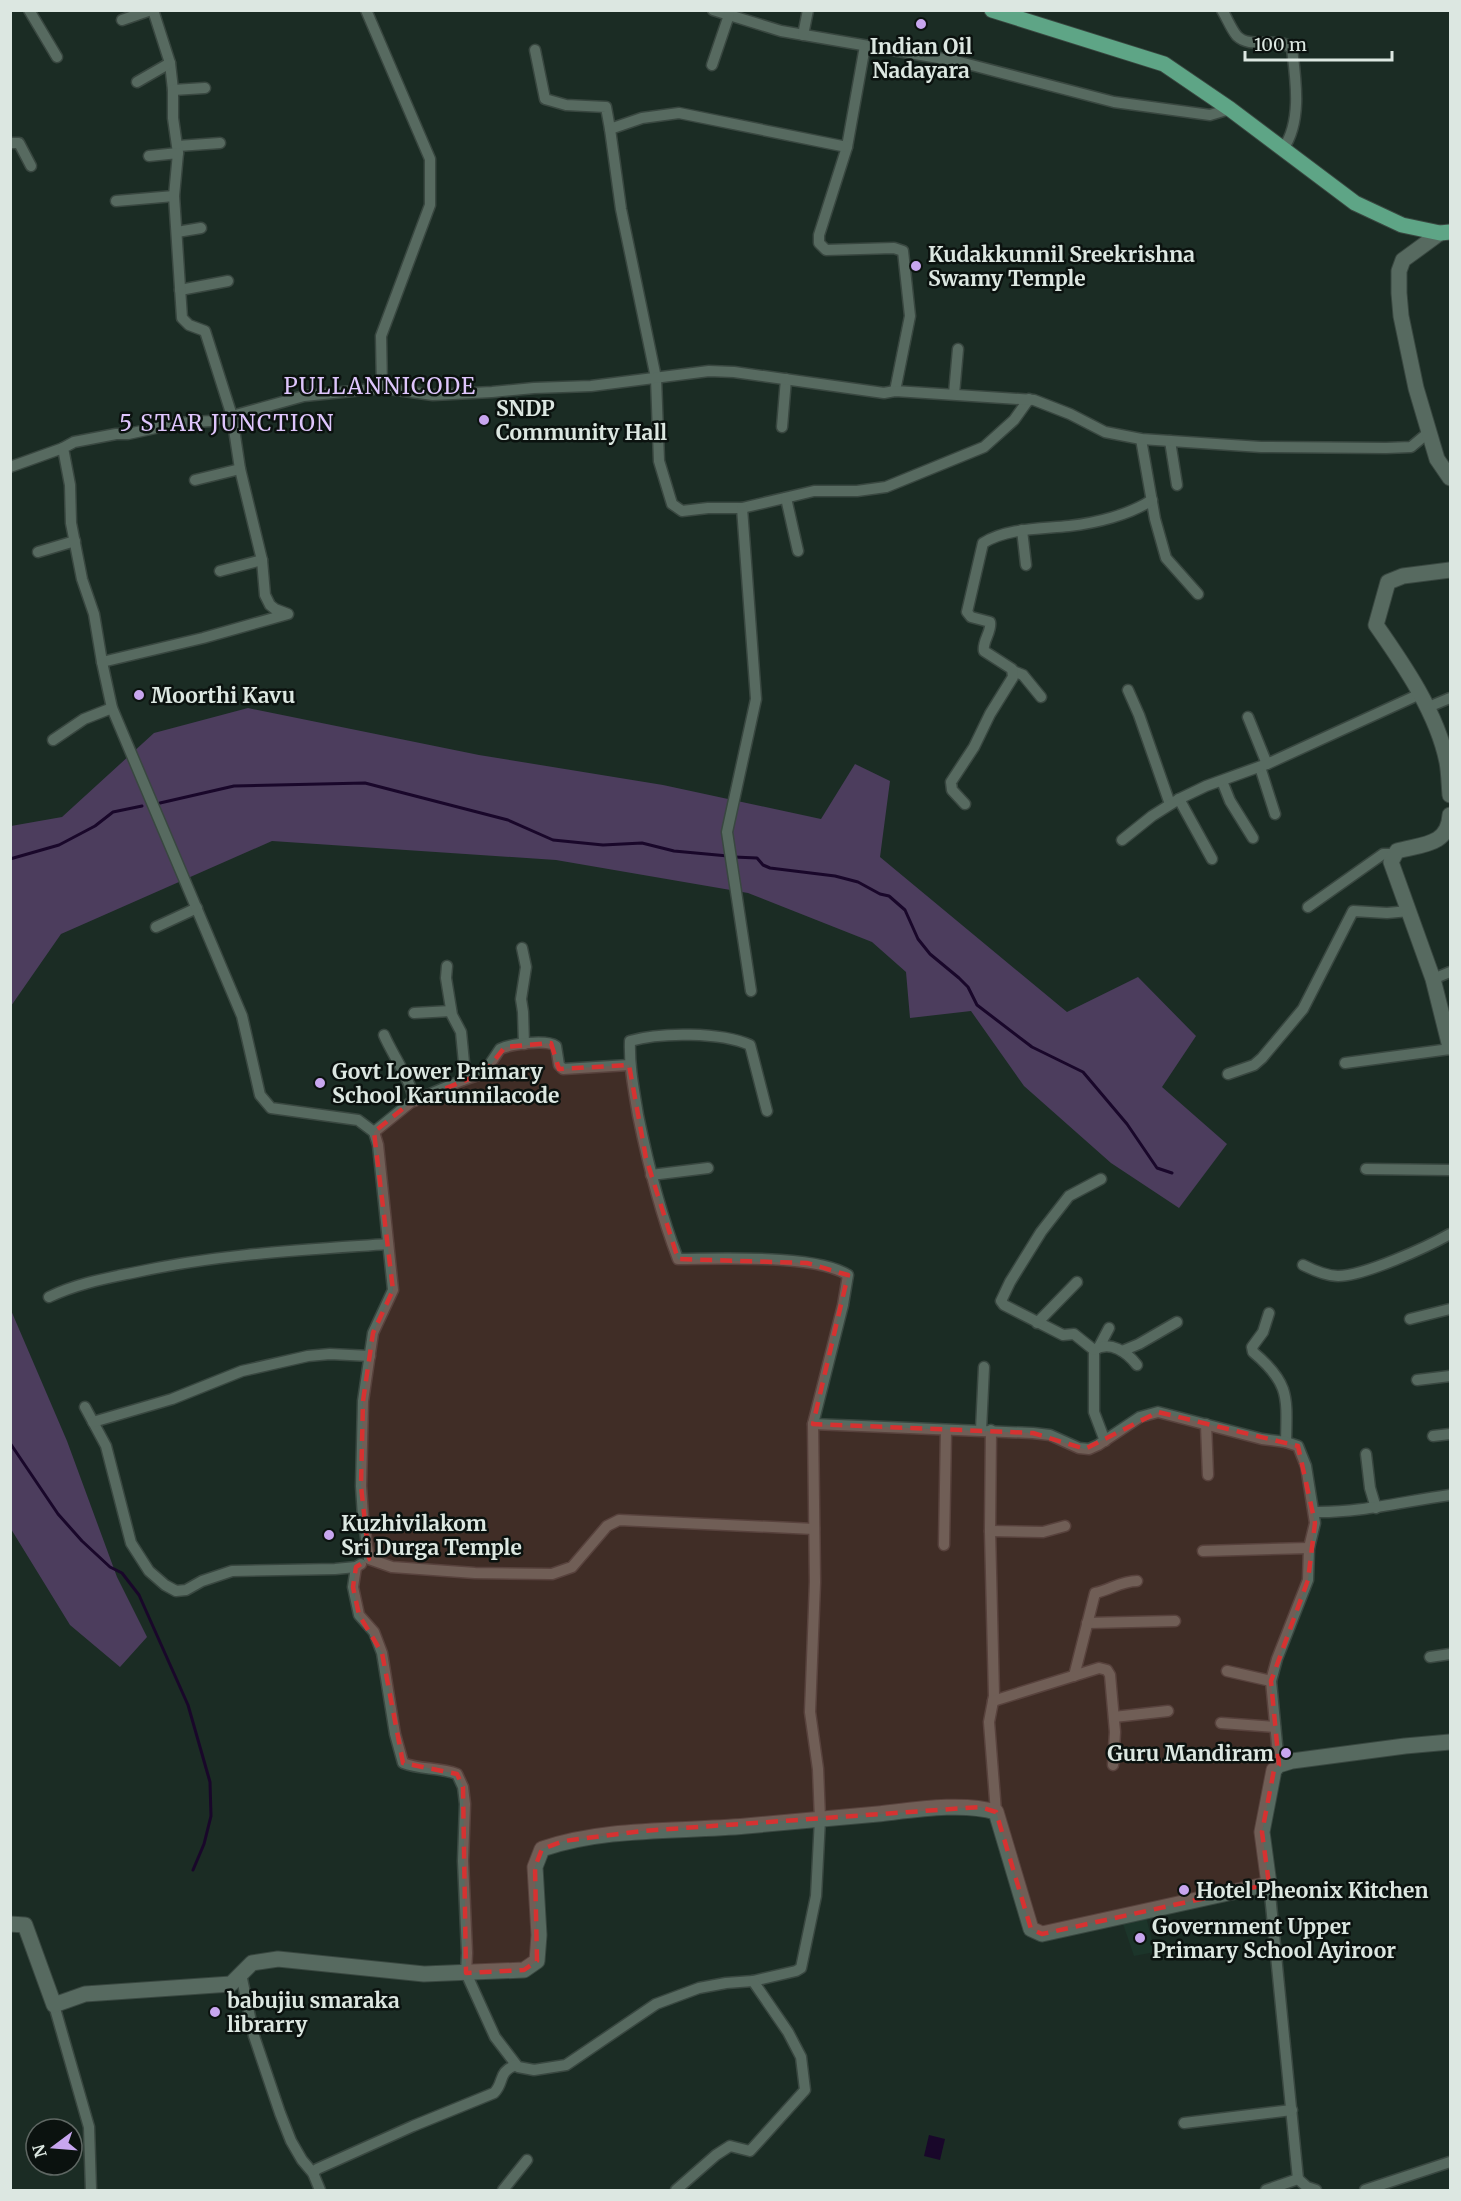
<svg xmlns="http://www.w3.org/2000/svg" width="1461" height="2201" viewBox="0 0 1461 2201" font-family="Merriweather,serif">
<style>
.built{fill:#1c352a}
.green{fill:#4c3d5d}
.water{fill:#19072a}
.lines{fill:none;stroke-linecap:round;stroke-linejoin:round}
.stream{stroke:#19072a;stroke-width:3}
.minor-casing{stroke:#394740;stroke-width:13}
.secondary-casing{stroke:#394740;stroke-width:17}
.primary-casing{stroke:#394740;stroke-width:17}
.minor{stroke:#576a60;stroke-width:10}
.secondary{stroke:#576a60;stroke-width:15}
.primary{stroke:#5ea586;stroke-width:15}
.marked{fill:#d63231;fill-opacity:0.2;stroke:#d63231;stroke-width:4.5;stroke-dasharray:12 8;stroke-linejoin:round}
.poi-dot{fill:#c8a6ef;stroke:#0b120f;stroke-width:2}
.labels{text-anchor:middle;dominant-baseline:central;stroke-width:5;stroke-linejoin:round;paint-order:stroke}
.poi-label{font-size:21px;font-weight:bold;fill:#dce7e1;stroke:#0b120f;text-anchor:start}
.neighbourhood-label{font-size:22px;letter-spacing:1.5px;fill:#dec5fc;stroke:#0b120f}
</style>
<rect width="100%" height="100%" fill="#1b2c24"/>
<polygon class="built" points="1146,1917 1155,1952 1134,1956 1123,1924"/>
<g class="green">
<polygon points="248,708 479,755 663,785 821,819 855,764 890,781 880,857 1067,1012 1138,977 1196,1036 1162,1087 1227,1144 1179,1208 1111,1163 1024,1086 971,1011 910,1018 906,972 872,942 748,893 556,860 272,841 61,934 11,1006 11,826 62,817 154,733"/>
<polygon points="10,1308 67,1441 117,1577 147,1637 120,1667 70,1625 11,1529"/>
</g>
<polygon class="water" points="929,2135 945,2139 940,2160 924,2156"/>
<g class="lines">
<g class="stream">
<polyline points="160,803 234,786 365,783 508,820 553,840 603,845 642,843 674,851 728,856"/>
<polyline points="734,857 757,858 763,865 770,868 835,876 858,882 880,894 889,896 905,910 918,939 930,954 959,978 968,987 977,1005 1032,1047 1083,1072 1127,1124 1157,1168 1172,1173"/>
<polyline points="10,859 59,845 95,826 113,812 142,806"/>
<polyline points="10,1443 58,1514 82,1541 110,1567 122,1573 139,1595 188,1705 210,1782 211,1816 204,1844 193,1870"/>
</g>
<g class="minor-casing">
<g id="minor">
<polyline points="29,10 57,57"/>
<polyline points="153,10 170,63 173,90"/>
<polyline points="366,10 430,159 430,205 381,336 382,388"/>
<polyline points="713,10 781,31 956,61 1114,102 1210,115 1230,109"/>
<path d="M1222 10C1227 18 1231 29 1237 36 1251 50 1279 35 1292 49 1296 81 1302 122 1283 149"/>
<polyline points="122,20 151,10"/>
<polyline points="803,35 808,10"/>
<polyline points="865,46 847,147 819,235 819,243 826,250 894,248 903,251 910,316 895,391"/>
<polyline points="535,50 545,99 566,105 606,107 610,129"/>
<polyline points="712,65 729,15"/>
<polyline points="137,82 170,63"/>
<polyline points="10,143 19,143 31,166"/>
<polyline points="178,146 220,143"/>
<polyline points="847,147 679,113 642,118 610,129 621,209 656,378 659,461 672,504 682,511 708,508 742,508 814,491 857,491 886,487 984,447 1014,420 1029,399"/>
<polyline points="178,153 173,118 173,90 205,88"/>
<polyline points="116,201 174,196"/>
<polyline points="177,232 201,228"/>
<polyline points="180,290 228,281"/>
<polyline points="954,394 958,349"/>
<polyline points="782,427 786,379"/>
<polyline points="1141,439 1155,519 1166,558 1198,594"/>
<polyline points="1170,441 1177,485"/>
<polyline points="10,467 63,448"/>
<polyline points="195,480 240,469"/>
<polyline points="786,498 798,551"/>
<polyline points="742,508 756,699 727,832 751,991"/>
<polyline points="1022,530 1026,565"/>
<polyline points="38,552 75,541"/>
<polyline points="220,571 262,560"/>
<polyline points="102,662 203,638 288,614 275,609 270,605 265,595 262,560 240,469 232,416 205,331 189,325 182,318 174,196 178,153 149,156"/>
<polyline points="1013,671 1023,675 1041,697"/>
<polyline points="1128,690 1139,715 1170,804"/>
<polyline points="1426,708 1450,698"/>
<polyline points="1248,717 1267,764"/>
<polyline points="53,740 84,719 112,708"/>
<polyline points="1260,767 1275,814"/>
<polyline points="1222,781 1230,801 1253,838"/>
<polyline points="1179,799 1212,859"/>
<path d="M965 804 952 790 951 782 974 747 990 714 1013 677 1012 669 984 651C982 641 992 632 990 622L971 617 967 612 983 543C1007 528 1041 529 1069 526 1096 523 1129 515 1152 500"/>
<polyline points="1122,840 1152,816 1179,799 1206,786 1267,764 1420,694"/>
<polyline points="1308,907 1383,854 1389,854 1392,857"/>
<polyline points="156,927 197,908"/>
<polyline points="522,948 526,967 521,999 523,1012 524,1044"/>
<polyline points="1433,979 1450,972"/>
<polyline points="414,1013 451,1011"/>
<path d="M384 1035C392 1054 412 1082 414 1101"/>
<polyline points="1345,1063 1450,1049"/>
<polyline points="1228,1074 1254,1065 1262,1058 1303,1009 1353,911 1387,913 1409,911"/>
<path d="M463 1080 484 1073 500 1049C511 1044 546 1039 556 1046L559 1065 563 1069 629 1065"/>
<polyline points="374,1132 411,1102 463,1080 465,1073 461,1032 452,1015 446,978 447,966"/>
<polyline points="1366,1169 1450,1170"/>
<polyline points="651,1175 708,1168"/>
<polyline points="1101,1179 1069,1196 1041,1232 1010,1282 1001,1301 1004,1305 1063,1335 1074,1334 1094,1350 1094,1412 1105,1441"/>
<path d="M1303 1265C1313 1270 1326 1276 1338 1276 1364 1276 1427 1247 1450 1234"/>
<path d="M49 1297C76 1284 103 1279 132 1273 217 1254 302 1250 388 1244"/>
<path d="M1269 1313 1263 1332 1252 1347 1253 1352C1290 1383 1287 1397 1286 1442L1298 1446 1306 1466 1315 1523 1309 1548 1308 1580 1277 1659 1271 1681 1279 1765"/>
<polyline points="1410,1319 1450,1309"/>
<polyline points="1037,1323 1077,1282"/>
<polyline points="1099,1347 1109,1328"/>
<path d="M1094 1350C1110 1340 1127 1352 1137 1365"/>
<polyline points="1122,1351 1139,1344 1177,1322"/>
<polyline points="1417,1380 1450,1376"/>
<polyline points="85,1407 106,1446 131,1543 149,1571 165,1585 176,1591 186,1590 202,1581 232,1571 335,1569 356,1567 361,1564"/>
<polyline points="93,1422 172,1399 242,1371 308,1356 330,1354 370,1356"/>
<polyline points="813,1424 1033,1433 1050,1435 1079,1448 1089,1449 1098,1445 1140,1417 1158,1412 1262,1439 1286,1442"/>
<polyline points="1206,1424 1208,1475"/>
<polyline points="981,1430 984,1367"/>
<polyline points="991,1430 990,1531 994,1696 989,1722 996,1812"/>
<polyline points="1433,1436 1450,1434"/>
<polyline points="1366,1454 1370,1488 1376,1508"/>
<path d="M1314 1512C1361 1513 1404 1501 1450 1495"/>
<polyline points="814,1529 619,1520 607,1526 572,1567 552,1574 475,1573 392,1567 369,1559 363,1517 361,1486 363,1401 373,1333 393,1290 378,1145 374,1132 358,1120 271,1108 260,1095 242,1016 112,708 102,662 94,614 82,579 71,523 70,485 63,448 74,442 116,434 128,434 178,423 210,421 232,416 304,396 382,388 433,395 492,392 534,388 591,386 709,371 734,372 884,393 895,391 1034,400 1070,414 1105,432 1141,439 1261,447 1386,448 1411,447 1429,432"/>
<polyline points="990,1531 1043,1532 1065,1526"/>
<polyline points="944,1545 946,1430"/>
<polyline points="1203,1551 1309,1548"/>
<path d="M356 1567 353 1587 359 1615 374 1632 382 1653 395 1734 403 1763C420 1770 439 1767 457 1774L463 1787 465 1804 463 1861 467 1953 466 1973 495 2037 518 2067 534 2070 566 2065 656 2004 699 1988 726 1983 753 1981 796 1971 801 1968 816 1896 820 1819 818 1769 810 1712 815 1582 813 1424 843 1305 848 1275C817 1254 718 1259 678 1259 660 1212 648 1164 638 1115 634 1090 629 1066 630 1041 660 1032 721 1032 750 1045L767 1111"/>
<polyline points="1087,1623 1175,1621"/>
<polyline points="1430,1657 1450,1654"/>
<polyline points="1227,1671 1271,1681"/>
<path d="M1074 1676 1095 1593C1110 1590 1121 1581 1137 1581"/>
<polyline points="993,1701 1099,1668 1107,1670 1110,1675 1115,1732 1113,1765"/>
<polyline points="1114,1717 1168,1711"/>
<polyline points="1221,1723 1275,1727"/>
<polyline points="1269,1884 1298,2179"/>
<polyline points="241,1974 254,2036 280,2113 291,2141 302,2160 313,2173 320,2190"/>
<polyline points="54,2005 89,2127 91,2190"/>
<polyline points="1184,2123 1292,2110"/>
<path d="M313 2173 317 2169 413 2126 494 2093C505 2082 497 2072 516 2065"/>
<polyline points="503,2190 527,2160"/>
<polyline points="676,2190 716,2155 730,2146 750,2151 805,2090 801,2057 788,2032 753,1981"/>
<polyline points="1266,2190 1298,2179 1307,2187 1316,2190"/>
<polyline points="1365,2190 1450,2162"/>
</g>
</g>
<g class="secondary-casing">
<g id="secondary">
<polyline points="1440,233 1403,260 1399,271 1399,293 1401,316 1416,388 1437,459 1450,478"/>
<path d="M1450 570 1403 576 1388 582 1376 625C1404 665 1437 713 1447 762 1449 773 1449 784 1450 795"/>
<path d="M1450 815C1448 846 1422 844 1397 851L1391 862 1433 979 1450 1047"/>
<path d="M10 1924 25 1925 54 2005 85 1994 231 1984 252 1963 278 1959 424 1974 524 1970 537 1961 539 1935 535 1867 542 1849C605 1827 679 1832 746 1826 790 1822 834 1818 878 1814 914 1810 962 1802 996 1812L1031 1929 1042 1934 1269 1884 1262 1832 1274 1770 1279 1765 1292 1761 1405 1746 1450 1742"/>
</g>
</g>
<g class="primary-casing">
<polyline id="primary" points="992,10 1164,64 1230,109 1355,203 1402,225 1440,233 1450,232"/>
</g>
<use href="#minor" class="minor"/>
<use href="#secondary" class="secondary"/>
<use href="#primary" class="primary"/>
</g>
<path class="marked" d="M551 1043 559 1069 629 1065 646 1158 678 1259 807 1263 848 1275 813 1424 1033 1433 1085 1449 1158 1412 1298 1446 1315 1523 1308 1580 1271 1681 1279 1765 1274 1770 1262 1832 1269 1884 1042 1934 1031 1929 996 1812 980 1807 642 1831 564 1841 542 1849 535 1867 537 1961 524 1970 466 1973 463 1787 457 1774 403 1763 382 1653 359 1615 353 1587 356 1567 369 1559 361 1486 363 1401 373 1333 393 1290 374 1132 411 1102 484 1073 505 1047Z"/>
<g class="poi-dot">
<circle cx="921" cy="24" r="6"/>
<circle cx="916" cy="266" r="6"/>
<circle cx="484" cy="420" r="6"/>
<circle cx="139" cy="695" r="6"/>
<circle cx="320" cy="1083" r="6"/>
<circle cx="329" cy="1535" r="6"/>
<circle cx="1286" cy="1753" r="6"/>
<circle cx="1184" cy="1890" r="6"/>
<circle cx="1140" cy="1938" r="6"/>
<circle cx="215" cy="2012" r="6"/>
</g>
<g class="labels">
<g class="poi-label">
<text x="921" y="46" text-anchor="middle">Indian Oil<tspan x="921" dy="24">Nadayara</tspan></text>
<text x="928" y="254">Kudakkunnil Sreekrishna<tspan x="928" dy="24">Swamy Temple</tspan></text>
<text x="496" y="408">SNDP<tspan x="496" dy="24">Community Hall</tspan></text>
<text x="151" y="695">Moorthi Kavu</text>
<text x="332" y="1071">Govt Lower Primary<tspan x="332" dy="24">School Karunnilacode</tspan></text>
<text x="341" y="1523">Kuzhivilakom<tspan x="341" dy="24">Sri Durga Temple</tspan></text>
<text x="1274" y="1753" text-anchor="end">Guru Mandiram</text>
<text x="1196" y="1890">Hotel Pheonix Kitchen</text>
<text x="1152" y="1926">Government Upper<tspan x="1152" dy="24">Primary School Ayiroor</tspan></text>
<text x="227" y="2000">babujiu smaraka<tspan x="227" dy="24">librarry</tspan></text>
</g>
<g class="neighbourhood-label">
<text x="380" y="386">PULLANNICODE</text>
<text x="227" y="423">5 STAR JUNCTION</text>
</g>
</g>
<rect width="1461" height="2201" fill="none" stroke="#dce7e1" stroke-width="24"/>
<g transform="translate(54 2147) rotate(254)"><circle r="28" fill="#0b120f" stroke="#5f6763" stroke-width="1.5"/>
<path d="M0-4.5L10 22L0 15L-10 22Z" fill="#c8a6ef"/>
<text y="-9" font-size="16" font-weight="bold" text-anchor="middle" fill="#dce7e1">N</text>
</g>
<path d="M1245 51v9h147v-9" fill="none" stroke="#dce7e1" stroke-width="3"/>
<text x="1254" y="51" font-size="18" fill="#dce7e1" stroke="#0b120f" stroke-width="4.5" paint-order="stroke">100 m</text>
</svg>
